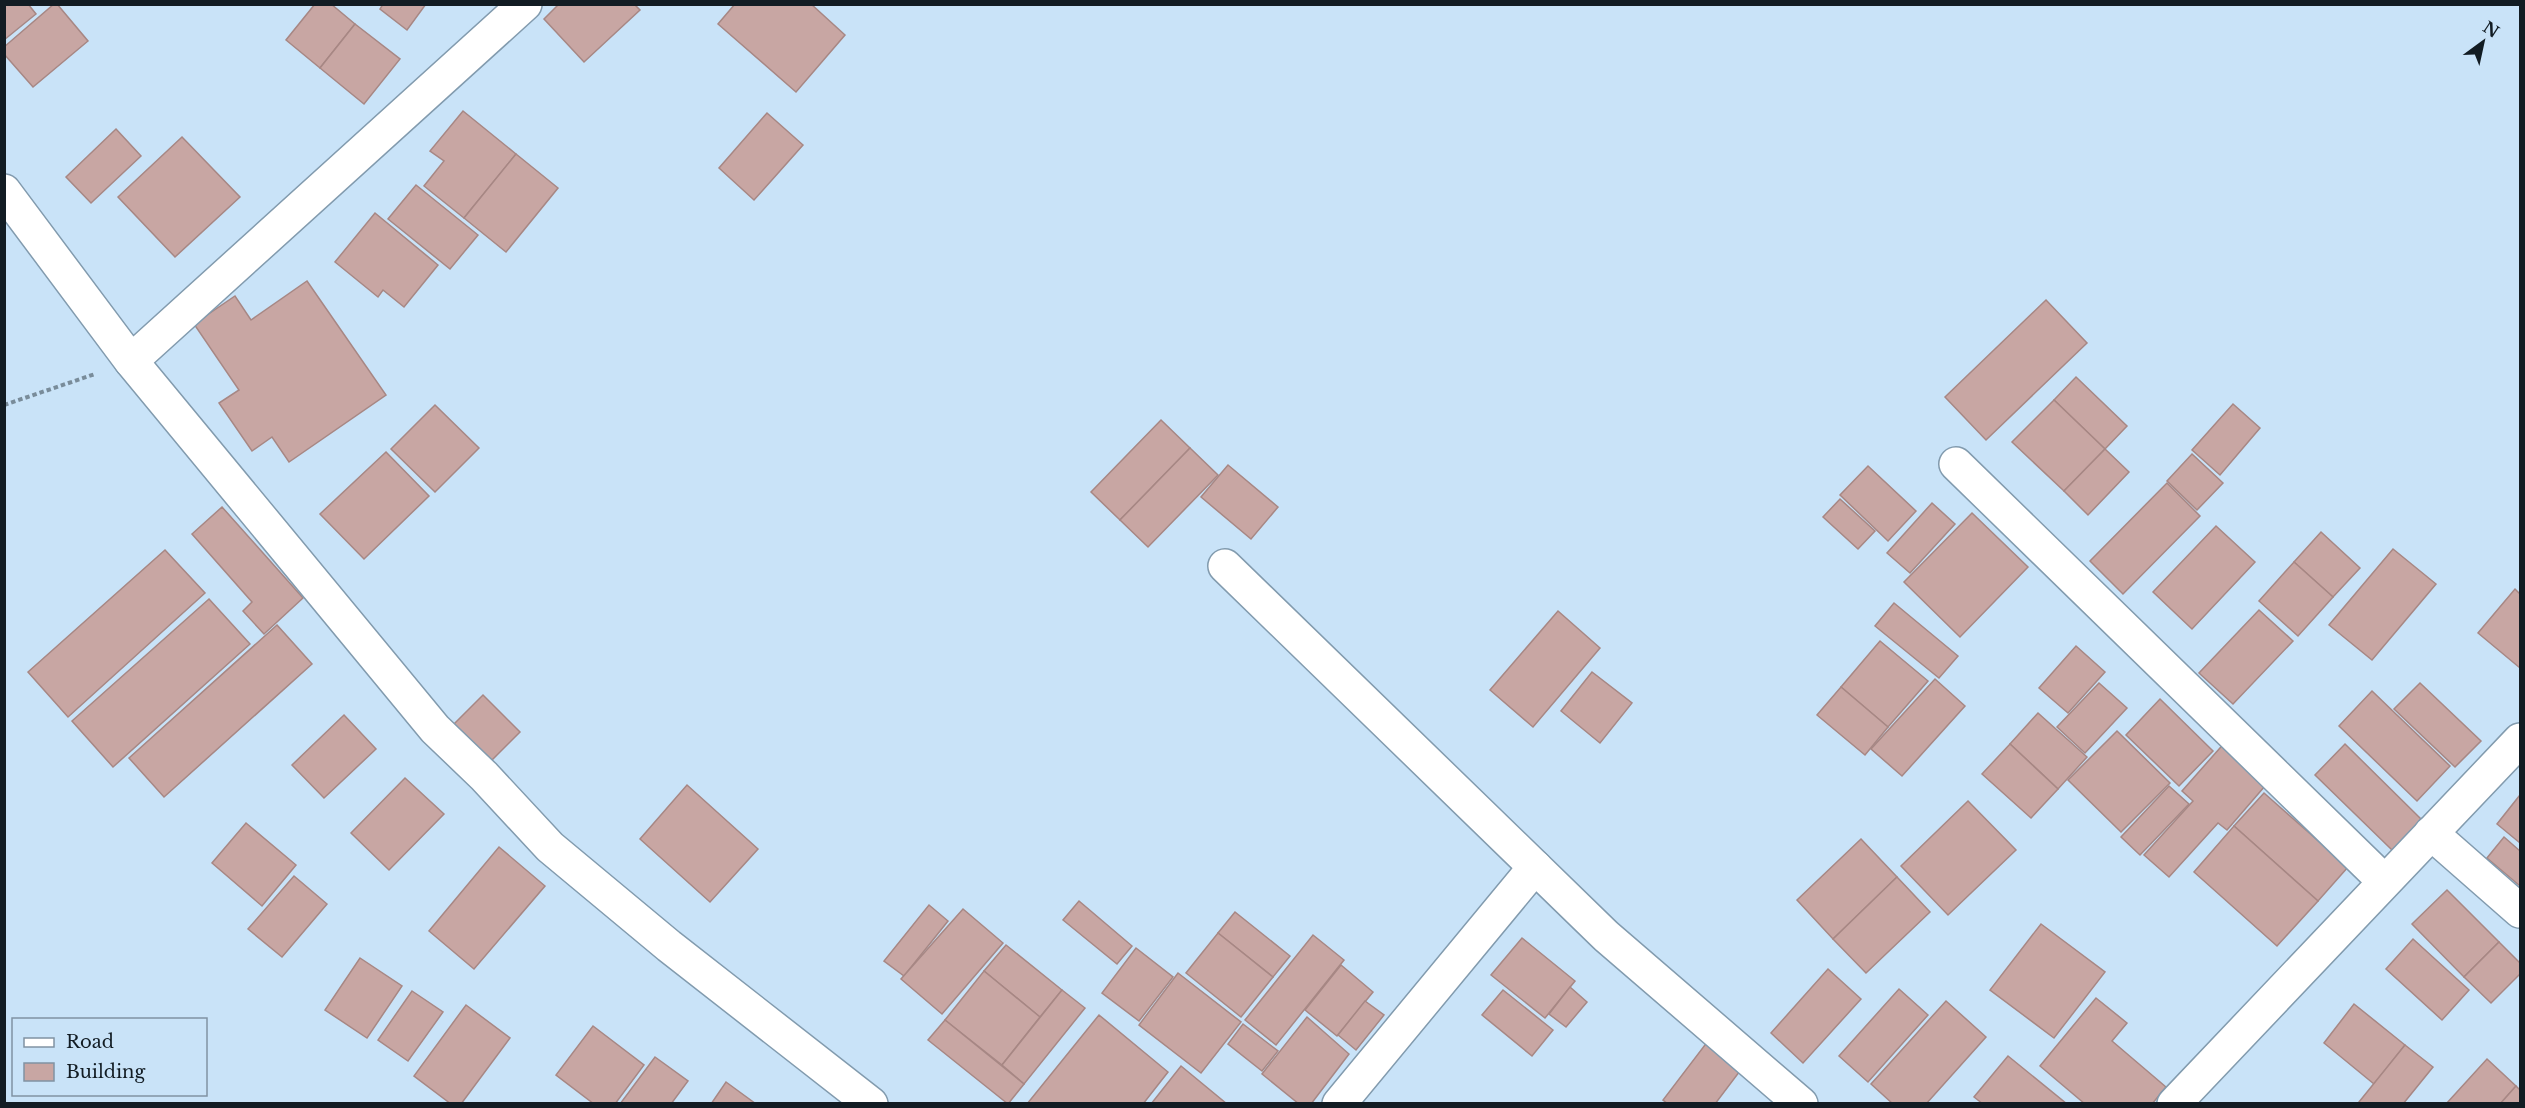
<svg xmlns="http://www.w3.org/2000/svg" width="2525" height="1108" viewBox="0 0 2525 1108" font-family="'Libre Baskerville',serif">
<style>
.building{fill:#c8a6a3;stroke:#a78784;stroke-width:1.5}
.lines{fill:none;stroke-linecap:round;stroke-linejoin:round}
.street-casing{stroke:#829bae;stroke-width:36}
.path{stroke:#798c9a;stroke-width:4;stroke-dasharray:4.5 3;stroke-linecap:butt}
.street{stroke:#fff;stroke-width:33}
</style>
<rect width="100%" height="100%" fill="#c9e3f8"/>
<g class="building">
<polygon points="4,4 28,4 36,14 4,40"/>
<polygon points="54,4 57,4 88,41 33,87 4,54 4,47"/>
<polygon points="315,4 331,4 355,24 320,68 286,40"/>
<polygon points="383,4 426,4 407,30 380,9"/>
<polygon points="559,4 634,4 640,10 584,62 544,19"/>
<polygon points="735,4 811,4 845,35 796,92 718,24"/>
<polygon points="355,24 400,59 364,104 320,68"/>
<polygon points="463,111 516,154 464,218 424,186 444,161 430,151"/>
<polygon points="767,113 803,145 754,200 719,168"/>
<polygon points="116,129 141,156 91,203 66,177"/>
<polygon points="182,137 240,197 175,257 118,197"/>
<polygon points="516,154 558,188 506,252 464,218"/>
<polygon points="416,185 478,235 450,269 388,219"/>
<polygon points="375,213 438,265 404,307 383,290 378,297 335,262"/>
<polygon points="307,281 386,395 289,462 272,437 252,451 219,403 239,390 194,324 235,296 251,320"/>
<polygon points="2046,300 2087,343 1986,440 1945,397"/>
<polygon points="2076,377 2127,426 2105,449 2054,400"/>
<polygon points="2054,400 2105,449 2064,491 2012,442"/>
<polygon points="2233,404 2260,428 2220,475 2192,450"/>
<polygon points="435,405 479,448 435,492 391,449"/>
<polygon points="1161,420 1190,448 1120,520 1091,492"/>
<polygon points="1190,448 1218,475 1148,547 1120,520"/>
<polygon points="2105,449 2129,472 2088,515 2064,491"/>
<polygon points="386,452 429,496 364,559 320,514"/>
<polygon points="2192,454 2223,483 2197,510 2167,481"/>
<polygon points="1228,465 1278,507 1251,539 1201,497"/>
<polygon points="1868,466 1916,511 1888,541 1840,495"/>
<polygon points="2167,483 2200,516 2123,594 2090,561"/>
<polygon points="1840,499 1875,531 1858,549 1823,517"/>
<polygon points="1932,503 1955,524 1910,573 1887,553"/>
<polygon points="222,507 303,598 264,634 243,611 252,602 192,534"/>
<polygon points="1972,513 2028,567 1960,637 1904,582"/>
<polygon points="2216,526 2255,562 2192,629 2153,592"/>
<polygon points="2321,532 2360,568 2333,597 2294,562"/>
<polygon points="2393,549 2436,584 2372,660 2329,625"/>
<polygon points="165,550 205,593 68,717 28,672"/>
<polygon points="2294,562 2333,597 2298,636 2259,601"/>
<polygon points="2515,589 2520,594 2520,668 2478,633"/>
<polygon points="209,599 250,644 113,767 72,721"/>
<polygon points="1894,603 1958,656 1939,678 1875,626"/>
<polygon points="2259,610 2293,641 2233,704 2199,673"/>
<polygon points="1558,611 1600,648 1533,727 1490,690"/>
<polygon points="277,625 312,664 164,797 129,758"/>
<polygon points="1880,641 1928,681 1888,727 1841,687"/>
<polygon points="2076,646 2105,672 2068,713 2039,688"/>
<polygon points="1592,672 1632,703 1600,743 1561,711"/>
<polygon points="1935,679 1965,706 1902,776 1871,749"/>
<polygon points="2099,683 2127,708 2085,753 2057,727"/>
<polygon points="2420,683 2481,741 2455,767 2394,709"/>
<polygon points="1841,687 1888,727 1865,755 1817,715"/>
<polygon points="2372,691 2450,766 2417,801 2339,726"/>
<polygon points="483,695 520,732 488,764 451,727"/>
<polygon points="2160,699 2213,751 2179,786 2126,735"/>
<polygon points="2038,713 2087,757 2058,789 2010,744"/>
<polygon points="344,715 376,749 324,798 292,765"/>
<polygon points="2117,731 2170,783 2121,832 2068,780"/>
<polygon points="2227,740 2271,779 2227,830 2218,823 2169,877 2144,855 2193,801 2182,791"/>
<polygon points="2010,744 2058,789 2031,818 1982,774"/>
<polygon points="2345,744 2422,820 2392,850 2315,775"/>
<polygon points="405,778 444,814 389,870 351,833"/>
<polygon points="687,785 758,849 710,902 640,839"/>
<polygon points="2169,786 2189,804 2140,855 2121,837"/>
<polygon points="2264,793 2348,867 2318,901 2234,826"/>
<polygon points="2520,795 2520,843 2497,824"/>
<polygon points="1968,801 2016,850 1948,915 1901,866"/>
<polygon points="246,823 296,865 262,906 212,863"/>
<polygon points="2234,826 2318,901 2277,946 2194,872"/>
<polygon points="2504,837 2520,851 2520,886 2487,858"/>
<polygon points="1861,839 1897,877 1833,939 1797,900"/>
<polygon points="499,847 545,886 474,969 429,931"/>
<polygon points="294,876 327,904 282,957 248,929"/>
<polygon points="1897,877 1930,912 1866,973 1833,939"/>
<polygon points="2447,890 2499,942 2464,977 2412,924"/>
<polygon points="1079,901 1132,946 1117,964 1063,920"/>
<polygon points="929,905 948,921 904,976 884,961"/>
<polygon points="963,909 1003,943 942,1014 901,979"/>
<polygon points="1235,912 1290,956 1273,977 1218,933"/>
<polygon points="2041,924 2105,972 2054,1038 1990,990"/>
<polygon points="1218,933 1273,977 1241,1017 1186,973"/>
<polygon points="1313,935 1344,960 1276,1045 1245,1020"/>
<polygon points="1522,938 1575,981 1545,1018 1491,975"/>
<polygon points="2413,939 2469,990 2442,1020 2386,969"/>
<polygon points="2499,942 2520,963 2520,974 2491,1003 2464,977"/>
<polygon points="1006,945 1062,990 1040,1017 984,971"/>
<polygon points="1136,948 1173,977 1139,1021 1102,993"/>
<polygon points="360,958 402,986 367,1038 325,1010"/>
<polygon points="1341,965 1373,992 1337,1036 1305,1010"/>
<polygon points="1828,969 1861,999 1803,1063 1771,1033"/>
<polygon points="984,971 1040,1017 1002,1065 945,1020"/>
<polygon points="1178,973 1241,1022 1201,1073 1139,1025"/>
<polygon points="1570,987 1587,1002 1566,1027 1549,1014"/>
<polygon points="1899,989 1928,1015 1868,1082 1839,1056"/>
<polygon points="1062,990 1085,1008 1024,1084 1002,1065"/>
<polygon points="1503,990 1553,1030 1532,1056 1482,1015"/>
<polygon points="412,991 443,1012 408,1061 378,1040"/>
<polygon points="2096,998 2127,1023 2112,1041 2166,1087 2152,1104 2085,1104 2040,1066"/>
<polygon points="1365,1001 1384,1015 1356,1050 1338,1035"/>
<polygon points="1946,1001 1986,1037 1926,1104 1893,1104 1871,1084"/>
<polygon points="2354,1004 2405,1045 2374,1084 2324,1043"/>
<polygon points="466,1005 510,1038 461,1104 451,1104 414,1076"/>
<polygon points="1099,1015 1168,1072 1143,1104 1027,1104"/>
<polygon points="1307,1017 1349,1054 1311,1104 1299,1104 1262,1074"/>
<polygon points="945,1020 1024,1084 1008,1104 928,1040"/>
<polygon points="1243,1024 1278,1051 1262,1071 1228,1044"/>
<polygon points="593,1026 644,1065 615,1104 594,1104 556,1075"/>
<polygon points="1708,1041 1743,1067 1715,1104 1668,1104 1663,1100"/>
<polygon points="2405,1045 2433,1067 2403,1104 2361,1104 2359,1102"/>
<polygon points="2008,1056 2067,1104 1983,1104 1974,1097"/>
<polygon points="655,1057 688,1081 671,1104 620,1104"/>
<polygon points="2487,1059 2516,1086 2500,1104 2446,1104"/>
<polygon points="1181,1066 1227,1104 1151,1104"/>
<polygon points="726,1082 756,1104 711,1104"/>
<polygon points="2516,1086 2520,1090 2520,1104 2500,1104"/>
</g>
<g class="lines">
<g class="street-casing">
<g id="street">
<polyline points="4,191 131,361 435,729 484,776 550,847 669,946 871,1104"/>
<polyline points="131,361 525,4"/>
<polyline points="1956,464 2384,881"/>
<polyline points="1225,566 1606,936 1801,1104"/>
<polyline points="2431,833 2520,911"/>
<polyline points="1339,1104 1535,867"/>
<polyline points="2174,1104 2520,740"/>
</g>
</g>
<polyline class="path" points="4,405 95,374"/>
<use href="#street" class="street"/>
</g>
<rect width="2525" height="1108" fill="none" stroke="#121c23" stroke-width="12"/>
<rect x="12" y="1018" width="195" height="78" fill="#c9e3f8" stroke="#8093a3" stroke-width="1.5"/>
<rect x="24" y="1038" width="30" height="9" fill="#ffffff" stroke="#8093a3" stroke-width="1.5"/>
<text x="66" y="1048" font-size="18" fill="#121c23">Road</text>
<rect x="24" y="1063" width="30" height="18" fill="#c8a6a3" stroke="#8093a3" stroke-width="1.5"/>
<text x="66" y="1078" font-size="18" fill="#121c23">Building</text>
<g transform="translate(2483 42) rotate(33)" stroke="#c9e3f8" stroke-width="4.5" paint-order="stroke">
<path d="M0-4.5L10 22L0 15L-10 22Z" fill="#121c23"/>
<text y="-9" font-size="16" font-weight="bold" text-anchor="middle" fill="#121c23">N</text>
</g>
</svg>
